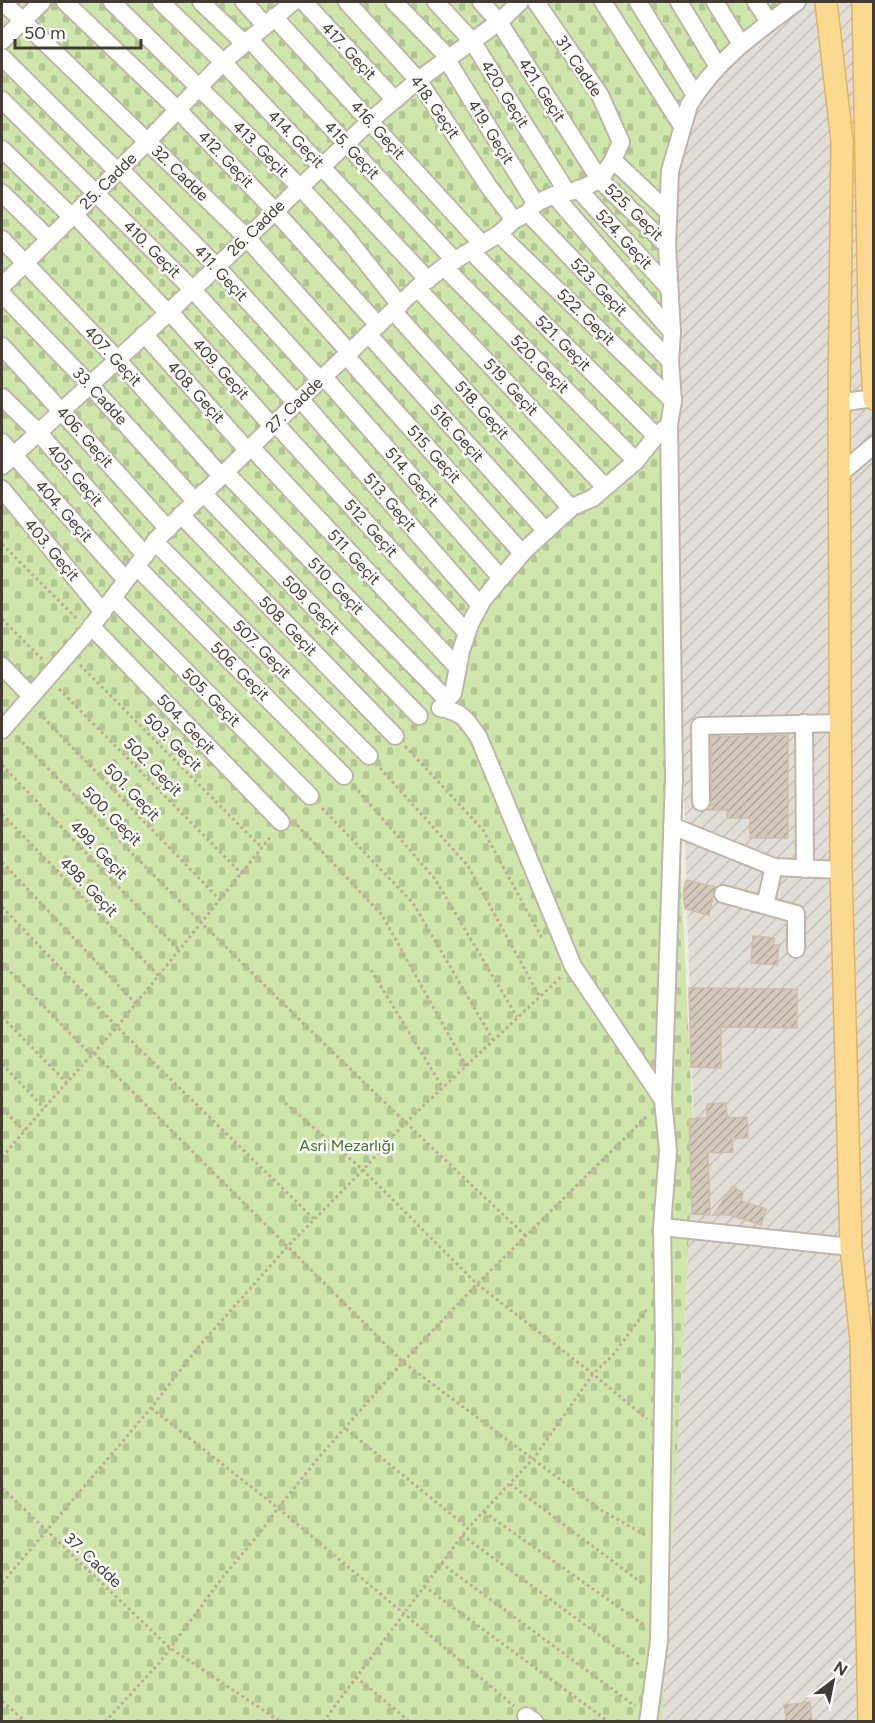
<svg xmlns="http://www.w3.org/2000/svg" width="875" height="1723" viewBox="0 0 875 1723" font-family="Figtree,sans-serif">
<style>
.industrial{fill:url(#industrial-furrows)}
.cemetery{fill:url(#cemetery-stones)}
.building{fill:url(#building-hatch);stroke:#cdbeab;stroke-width:1.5}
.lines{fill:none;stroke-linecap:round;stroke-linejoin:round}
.minor-casing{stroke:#bfb6a8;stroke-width:20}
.major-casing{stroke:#e2b35f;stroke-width:24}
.path{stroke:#beae96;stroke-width:3;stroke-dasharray:3 3;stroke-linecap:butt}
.minor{stroke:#fff;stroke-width:16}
.major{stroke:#fdd88f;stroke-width:21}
.labels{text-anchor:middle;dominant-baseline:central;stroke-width:5;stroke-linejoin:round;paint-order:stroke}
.street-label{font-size:16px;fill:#423b33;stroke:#fff}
.park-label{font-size:16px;fill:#487227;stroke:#fff}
</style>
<defs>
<pattern id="industrial-furrows" width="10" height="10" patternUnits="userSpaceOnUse" patternTransform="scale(1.5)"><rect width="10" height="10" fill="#e3ddd7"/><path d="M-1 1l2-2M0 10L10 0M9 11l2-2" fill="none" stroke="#c4bfb9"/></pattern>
<pattern id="cemetery-stones" width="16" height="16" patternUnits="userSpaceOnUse" patternTransform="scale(1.5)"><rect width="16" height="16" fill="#cee6aa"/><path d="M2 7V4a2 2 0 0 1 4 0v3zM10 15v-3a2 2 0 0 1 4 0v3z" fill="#b2c693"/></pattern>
<pattern id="building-hatch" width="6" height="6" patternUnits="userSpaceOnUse" patternTransform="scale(1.5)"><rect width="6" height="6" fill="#d5c9bb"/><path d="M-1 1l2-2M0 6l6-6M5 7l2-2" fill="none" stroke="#aea499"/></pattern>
</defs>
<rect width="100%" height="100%" fill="#f1ece2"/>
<polygon class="industrial" points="805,2 873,2 873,1721 662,1722 694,1145 666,168 714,65"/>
<polygon class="cemetery" points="2,2 805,2 714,65 666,168 662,360 663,473 667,588 694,1145 662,1721 2,1722"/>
<g class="building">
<polygon points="788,735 788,838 750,838 750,818 727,818 727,810 708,810 711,802 711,737"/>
<polygon points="686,880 715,887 709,915 685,909 683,893"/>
<polygon points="753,936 774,938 774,945 779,945 777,965 751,963"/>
<polygon points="689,988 797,989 797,1028 721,1027 721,1068 691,1067"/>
<polygon points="726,1103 727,1118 747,1117 748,1138 732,1138 733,1152 708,1153 710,1215 692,1214 689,1119 707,1118 707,1104"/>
<polygon points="733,1186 743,1193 741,1201 766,1209 761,1225 730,1215 713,1215"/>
<polygon points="810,1702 812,1722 787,1722 784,1705"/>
</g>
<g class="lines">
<g class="minor-casing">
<g id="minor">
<polyline points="3,2 246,237 349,352"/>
<polyline points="65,2 177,109 274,210 378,325"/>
<polyline points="112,2 299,186 342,232 400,305"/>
<polyline points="161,2 223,62 428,280"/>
<polyline points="201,2 244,43"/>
<polyline points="244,2 265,25"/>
<polyline points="304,2 395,100"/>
<polyline points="347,2 418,80 489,187 514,220"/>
<polyline points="394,2 449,58"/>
<polyline points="436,2 472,41 567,192"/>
<polyline points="481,2 499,22 600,180 667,245"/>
<polyline points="603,2 682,126"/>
<polyline points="638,2 695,95"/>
<polyline points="679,2 717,65"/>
<polyline points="715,2 741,44"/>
<polyline points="756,2 769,22"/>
<polyline points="274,17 482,244"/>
<polyline points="249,39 455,261"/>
<polyline points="2,41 42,2"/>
<polyline points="2,57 118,172"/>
<polyline points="447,60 536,204"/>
<polyline points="2,100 192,289 296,403"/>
<polyline points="2,149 72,217"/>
<polyline points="613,160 668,212"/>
<polyline points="120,169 216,266 320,380"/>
<polyline points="578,189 669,288"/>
<polyline points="2,193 49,239"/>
<polyline points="554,195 672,332"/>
<polyline points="528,213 670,361"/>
<polyline points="74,214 168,313"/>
<polyline points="499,234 673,401"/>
<polyline points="2,239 117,359 221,476"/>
<polyline points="471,251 656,436"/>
<polyline points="444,267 636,461"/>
<polyline points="2,286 148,141 223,62 293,2"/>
<polyline points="417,288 605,487"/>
<polyline points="2,294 89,384 195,501"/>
<polyline points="169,311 272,426"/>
<polyline points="393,311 571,508"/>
<polyline points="144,334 248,451"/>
<polyline points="368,334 546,531"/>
<polyline points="2,346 168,529"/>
<polyline points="346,356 522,553"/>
<polyline points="324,377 501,578"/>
<polyline points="2,397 38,432 145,555"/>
<polyline points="300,399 480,605"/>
<polyline points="839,403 874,398"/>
<polyline points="275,423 467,633"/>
<polyline points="2,442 126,580"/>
<polyline points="251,447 458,668"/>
<polyline points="2,466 168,313 370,121 418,80 499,22 520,2"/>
<polyline points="225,472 447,700 453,693 461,651 470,624 482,601 501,578 526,549 572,507 593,498 636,461 656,436 669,425"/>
<polyline points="841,473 874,445"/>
<polyline points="2,489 103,612"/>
<polyline points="203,493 419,716"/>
<polyline points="181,515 395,736"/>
<polyline points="155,542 369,756"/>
<polyline points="137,567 344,776"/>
<polyline points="113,598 310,796"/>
<polyline points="91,626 281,822"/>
<polyline points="2,666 31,696"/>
<path d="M440 708C463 712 466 719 479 738L573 966 663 1100"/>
<polyline points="804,723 805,869"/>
<polyline points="2,730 89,630 156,540 296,403 417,288 445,266 499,234 514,220 528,213 534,204 554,195 575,191 600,180 613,160 621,142 600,95 536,2"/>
<polyline points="701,802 700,726 841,723"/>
<polyline points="672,826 774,867 841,870"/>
<polyline points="723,894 796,914 796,949"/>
<polyline points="765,905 774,867"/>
<polyline points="662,1227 851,1247"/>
<polyline points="526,1716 535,1722"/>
<path d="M648 1722 659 1641 664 1342 662 1227 668 1150 663 1100 674 778 669 425 673 401 670 361 672 332 667 245 670 171 689 105C716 60 756 32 797 2"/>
</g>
</g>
<g class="major-casing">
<g id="major">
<polyline points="826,2 842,141 839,403 841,870 851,1247 861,1340 869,1722"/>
<polyline points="863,2 869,309 874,399"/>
</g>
</g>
<g class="path">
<polyline points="2,544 77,619"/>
<polyline points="2,619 43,660"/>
<polyline points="80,665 262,848"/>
<polyline points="59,689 242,874"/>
<polyline points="39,713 220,900"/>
<path d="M18 738C184 907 352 1074 526 1236"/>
<polyline points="405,746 483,830 543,940"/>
<polyline points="2,765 179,950"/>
<polyline points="380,768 468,866 540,997"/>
<polyline points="354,786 435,879 517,1017"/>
<polyline points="322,808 413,903 493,1040"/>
<polyline points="2,814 159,976"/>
<polyline points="297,825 382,915 466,1066"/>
<polyline points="2,862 136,1004"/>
<polyline points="2,907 117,1027 314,1219"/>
<polyline points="2,963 92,1056"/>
<polyline points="371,970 443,1088"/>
<polyline points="2,1017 67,1083"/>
<polyline points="94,1053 403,1362 601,1510 645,1535"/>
<polyline points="2,1064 44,1108"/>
<polyline points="285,1103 363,1170 477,1284 593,1374 647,1419"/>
<polyline points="2,1108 24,1131"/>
<polyline points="2,1157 44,1108 117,1027 272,835"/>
<polyline points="151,1408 278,1508 514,1706"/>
<polyline points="346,1429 468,1528"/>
<polyline points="510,1484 643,1584"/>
<polyline points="2,1488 170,1648 281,1722"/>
<polyline points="484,1512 644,1625"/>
<polyline points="462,1535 640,1665"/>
<polyline points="441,1563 635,1706"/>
<polyline points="2,1583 151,1408 200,1345 287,1247 363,1170 405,1123 561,977"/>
<polyline points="424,1586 609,1722"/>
<polyline points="356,1677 410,1722"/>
<polyline points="2,1701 26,1722"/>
<polyline points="105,1722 160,1662 222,1578 259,1534 278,1508 321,1455 403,1362 477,1284 647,1116"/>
<polyline points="323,1722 468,1528 534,1458 593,1374 613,1355 647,1309"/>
</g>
<use href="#minor" class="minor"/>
<use href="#major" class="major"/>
</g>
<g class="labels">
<g class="street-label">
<text transform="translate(349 51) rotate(47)">417. Geçit</text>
<text transform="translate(579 66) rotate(56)">31. Cadde</text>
<text transform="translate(542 90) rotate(57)">421. Geçit</text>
<text transform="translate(505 94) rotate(58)">420. Geçit</text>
<text transform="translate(435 107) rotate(55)">418. Geçit</text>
<text transform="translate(378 130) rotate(48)">416. Geçit</text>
<text transform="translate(491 132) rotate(58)">419. Geçit</text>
<text transform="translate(296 139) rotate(46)">414. Geçit</text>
<text transform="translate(261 149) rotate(45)">413. Geçit</text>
<text transform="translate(352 150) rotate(47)">415. Geçit</text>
<text transform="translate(226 159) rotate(46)">412. Geçit</text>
<text transform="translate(180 173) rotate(44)">32. Cadde</text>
<text transform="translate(108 181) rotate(-45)">25. Cadde</text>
<text transform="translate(634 212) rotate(44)">525. Geçit</text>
<text transform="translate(256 228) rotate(-44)">26. Cadde</text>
<text transform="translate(624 239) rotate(47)">524. Geçit</text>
<text transform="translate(152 249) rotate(45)">410. Geçit</text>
<text transform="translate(221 273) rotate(47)">411. Geçit</text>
<text transform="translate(599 287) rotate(46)">523. Geçit</text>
<text transform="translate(586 317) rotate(44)">522. Geçit</text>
<text transform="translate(563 343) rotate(45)">521. Geçit</text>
<text transform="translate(113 356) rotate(47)">407. Geçit</text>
<text transform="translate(540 364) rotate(45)">520. Geçit</text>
<text transform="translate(221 369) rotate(48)">409. Geçit</text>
<text transform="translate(511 387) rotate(47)">519. Geçit</text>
<text transform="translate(196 392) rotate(48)">408. Geçit</text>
<text transform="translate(100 396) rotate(47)">33. Cadde</text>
<text transform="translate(294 405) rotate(-44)">27. Cadde</text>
<text transform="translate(482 410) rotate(48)">518. Geçit</text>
<text transform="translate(457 433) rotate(48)">516. Geçit</text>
<text transform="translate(85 437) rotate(48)">406. Geçit</text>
<text transform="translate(434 454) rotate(48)">515. Geçit</text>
<text transform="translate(75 475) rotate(49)">405. Geçit</text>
<text transform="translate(412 477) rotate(49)">514. Geçit</text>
<text transform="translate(390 502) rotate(49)">513. Geçit</text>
<text transform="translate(64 511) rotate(48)">404. Geçit</text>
<text transform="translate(371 528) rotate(48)">512. Geçit</text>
<text transform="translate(52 550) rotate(50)">403. Geçit</text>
<text transform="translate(354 557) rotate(47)">511. Geçit</text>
<text transform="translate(336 586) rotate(46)">510. Geçit</text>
<text transform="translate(311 605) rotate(46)">509. Geçit</text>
<text transform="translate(288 626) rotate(46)">508. Geçit</text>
<text transform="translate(262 649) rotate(45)">507. Geçit</text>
<text transform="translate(240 671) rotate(45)">506. Geçit</text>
<text transform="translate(211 697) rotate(45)">505. Geçit</text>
<text transform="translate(186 724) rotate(46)">504. Geçit</text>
<text transform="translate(173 742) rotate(45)">503. Geçit</text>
<text transform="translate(153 767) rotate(45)">502. Geçit</text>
<text transform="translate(132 792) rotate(46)">501. Geçit</text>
<text transform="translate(112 816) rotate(45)">500. Geçit</text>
<text transform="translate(99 850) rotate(46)">499. Geçit</text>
<text transform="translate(89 887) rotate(46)">498. Geçit</text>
<text transform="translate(93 1560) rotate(43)">37. Cadde</text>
</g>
<g class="park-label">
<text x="347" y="1145">Asri Mezarlığı</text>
</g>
</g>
<rect width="875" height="1723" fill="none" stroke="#423b33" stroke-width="6"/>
<g transform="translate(833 1681) rotate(32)" stroke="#ffffff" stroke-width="4.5" paint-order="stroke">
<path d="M0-4.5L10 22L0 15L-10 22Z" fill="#423b33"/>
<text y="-9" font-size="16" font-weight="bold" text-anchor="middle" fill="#423b33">N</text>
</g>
<path d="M15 39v9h126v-9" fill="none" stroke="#423b33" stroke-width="3"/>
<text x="24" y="39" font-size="18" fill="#423b33" stroke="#ffffff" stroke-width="4.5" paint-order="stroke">50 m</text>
</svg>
